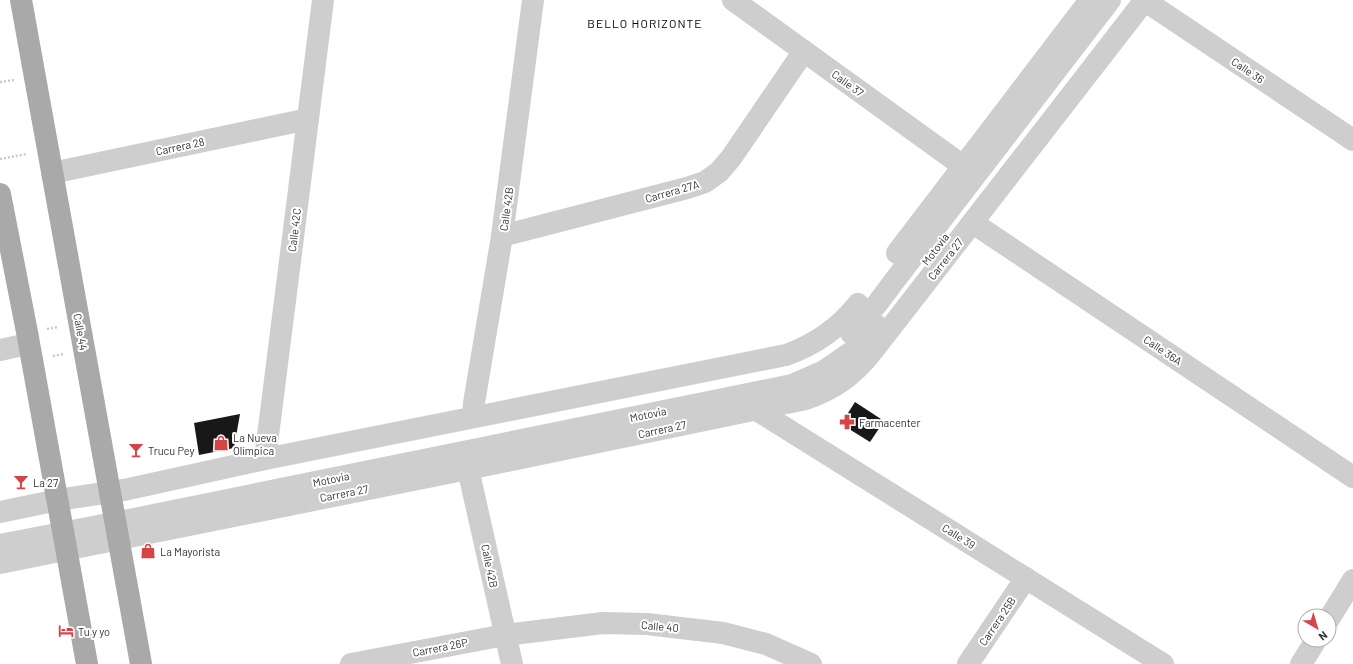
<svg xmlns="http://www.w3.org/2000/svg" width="1353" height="664" viewBox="0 0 1353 664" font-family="Barlow,sans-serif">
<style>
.building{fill:#181818}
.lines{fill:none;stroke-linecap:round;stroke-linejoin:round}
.path{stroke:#c8c8c8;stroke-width:2.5;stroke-dasharray:2 2;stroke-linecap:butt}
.minor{stroke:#cecece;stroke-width:22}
.major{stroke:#a9a9a9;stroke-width:22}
.labels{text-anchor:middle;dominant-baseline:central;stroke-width:4;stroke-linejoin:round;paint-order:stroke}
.street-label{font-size:11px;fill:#313131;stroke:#fff}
.poi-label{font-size:11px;fill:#313131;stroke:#fff;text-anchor:start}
.neighbourhood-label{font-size:12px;letter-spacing:1px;fill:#000;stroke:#fff}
</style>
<rect width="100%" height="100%" fill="#fff"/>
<g class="building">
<polygon points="855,402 884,421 870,442 841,424"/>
<polygon points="240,414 234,448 199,455 194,423"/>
</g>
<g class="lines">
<g class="path">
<polyline points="0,82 14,80"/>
<polyline points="0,159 27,154"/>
<polyline points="47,329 58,327"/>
<polyline points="53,356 64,354"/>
</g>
<g class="minor">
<polyline points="733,0 963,166"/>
<polyline points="1144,0 1353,140"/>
<polyline points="52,173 308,119"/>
<polyline points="973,223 1353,477"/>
<polyline points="502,236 687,188 705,182 719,172 731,158 804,51"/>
<polyline points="897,253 1090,0"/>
<polyline points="851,333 877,304 895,280 1110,0"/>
<polyline points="0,350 28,344"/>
<polyline points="755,409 1163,664"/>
<polyline points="473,417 474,403 502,236 533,0"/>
<polyline points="265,459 323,0"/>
<polyline points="468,469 512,664"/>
<path d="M0 512 58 500 124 490 265 459 786 355C814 345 839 328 858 304"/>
<polyline points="0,545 129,520 792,385 824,371 853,351 876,325"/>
<path d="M0 563 468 469 806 399C834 389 853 376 872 352L1145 0"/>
<polyline points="1329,619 1353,580"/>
<polyline points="351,664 505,635 603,623 647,624 723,633 766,644 811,664"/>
<polyline points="968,664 1026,578"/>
<polyline points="1301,664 1316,640"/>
</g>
<g class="major">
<path d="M21 0C63 221 99 443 141 664"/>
<polyline points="0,194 27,332 87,664"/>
</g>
</g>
<defs>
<g id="pharmacy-bare" transform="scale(1.2)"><path d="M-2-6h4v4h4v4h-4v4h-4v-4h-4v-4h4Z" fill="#d64546" stroke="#fff" stroke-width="2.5" paint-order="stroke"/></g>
<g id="shop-bare" transform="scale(1.2)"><path d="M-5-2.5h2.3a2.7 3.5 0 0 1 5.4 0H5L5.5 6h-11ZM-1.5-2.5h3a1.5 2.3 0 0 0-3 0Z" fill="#d64546" stroke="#fff" stroke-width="2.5" paint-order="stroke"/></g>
<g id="bar-bare" transform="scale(1.2)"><path d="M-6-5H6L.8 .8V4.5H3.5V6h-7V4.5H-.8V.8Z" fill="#d64546" stroke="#fff" stroke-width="2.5" paint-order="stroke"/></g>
<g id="hotel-bare" transform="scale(1.2)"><path d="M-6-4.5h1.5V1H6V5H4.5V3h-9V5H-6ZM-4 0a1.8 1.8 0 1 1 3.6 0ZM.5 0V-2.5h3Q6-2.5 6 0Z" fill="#d64546" stroke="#fff" stroke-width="2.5" paint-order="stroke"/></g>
</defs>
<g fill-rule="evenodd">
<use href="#pharmacy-bare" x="847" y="422"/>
<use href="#shop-bare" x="221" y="443"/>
<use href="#bar-bare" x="136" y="450"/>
<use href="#bar-bare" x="21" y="482"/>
<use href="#shop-bare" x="148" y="551"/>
<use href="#hotel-bare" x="66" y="631"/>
</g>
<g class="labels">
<g class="street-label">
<text transform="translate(1248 70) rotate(34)">Calle 36</text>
<text transform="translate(848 83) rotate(36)">Calle 37</text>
<text transform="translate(180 146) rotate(-12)">Carrera 28</text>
<text transform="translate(672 191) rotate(-16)">Carrera 27A</text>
<text transform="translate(506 209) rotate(-82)">Calle 42B</text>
<text transform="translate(294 230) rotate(-83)">Calle 42C</text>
<text transform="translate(935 249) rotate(-53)">Motovia</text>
<text transform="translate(945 259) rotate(-52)">Carrera 27</text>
<text transform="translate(81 332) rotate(80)">Calle 44</text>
<text transform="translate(1163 350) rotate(34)">Calle 36A</text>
<text transform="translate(648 414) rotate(-12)">Motovia</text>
<text transform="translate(662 429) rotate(-12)">Carrera 27</text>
<text transform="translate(331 479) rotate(-12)">Motovia</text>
<text transform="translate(344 493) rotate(-11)">Carrera 27</text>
<text transform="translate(959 536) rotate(32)">Calle 39</text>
<text transform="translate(490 566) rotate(78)">Calle 42B</text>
<text transform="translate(997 621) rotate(-56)">Carrera 25B</text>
<text transform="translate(660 626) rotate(5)">Calle 40</text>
<text transform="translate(440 647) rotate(-11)">Carrera 26P</text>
</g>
<g class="poi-label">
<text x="859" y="422">Farmacenter</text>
<text x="233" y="437">La Nueva<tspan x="233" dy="13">Olímpica</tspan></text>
<text x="148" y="450">Trucu Pey</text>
<text x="33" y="482">La 27</text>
<text x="160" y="551">La Mayorista</text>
<text x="78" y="631">Tu y yo</text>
</g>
<g class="neighbourhood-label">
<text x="645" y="23">BELLO HORIZONTE</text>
</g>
</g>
<g transform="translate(1317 628) rotate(142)"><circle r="19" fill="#ffffff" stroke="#adadad"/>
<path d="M0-3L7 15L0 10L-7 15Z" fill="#d64546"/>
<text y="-6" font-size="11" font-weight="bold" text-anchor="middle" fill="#313131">N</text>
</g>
</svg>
